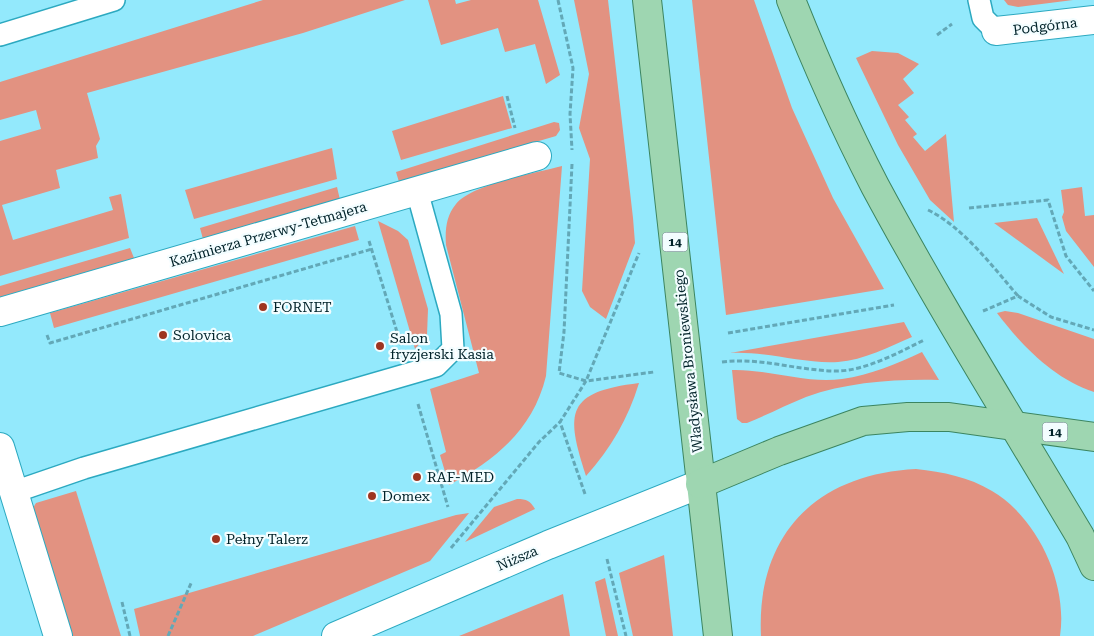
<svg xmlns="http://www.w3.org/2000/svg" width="1094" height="636" viewBox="0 0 1094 636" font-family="'Roboto Serif',serif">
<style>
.green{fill:#e29281}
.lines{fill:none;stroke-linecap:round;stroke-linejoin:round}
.service-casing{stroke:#2ca9c0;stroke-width:24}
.minor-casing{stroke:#2ca9c0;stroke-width:30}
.tertiary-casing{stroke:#2ca9c0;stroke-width:30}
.primary-casing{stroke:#3c8560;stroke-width:30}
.path{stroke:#63a8b7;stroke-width:3;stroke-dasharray:5 2.5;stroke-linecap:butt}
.service{stroke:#fff;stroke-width:21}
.minor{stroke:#fff;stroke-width:28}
.tertiary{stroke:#fff;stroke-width:28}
.primary{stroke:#9ed6b1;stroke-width:28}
.poi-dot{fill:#9e3520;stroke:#f3fdff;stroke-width:2}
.labels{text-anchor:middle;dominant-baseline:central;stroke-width:4.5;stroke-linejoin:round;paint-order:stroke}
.shield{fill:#f3fdff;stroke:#496469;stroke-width:1}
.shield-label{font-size:12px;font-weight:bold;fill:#002229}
.street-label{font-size:14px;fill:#002229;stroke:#f3fdff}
.poi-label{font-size:14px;fill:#002229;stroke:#f3fdff;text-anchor:start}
</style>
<rect width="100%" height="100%" fill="#93e9fc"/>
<g class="green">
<polygon points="263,0 405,0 303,33 87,93 100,139 96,146 98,158 56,170 60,188 2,205 13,240 113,210 109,197 121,194 129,238 0,276 0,141 41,129 36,110 0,120 0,82"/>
<polygon points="428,0 455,0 456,4 471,0 538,0 560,75 546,84 535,44 505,52 498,28 441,45"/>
<polygon points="574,0 608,0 633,218 635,243 606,319 590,307 582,291 590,159 579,128 589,74"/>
<polygon points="692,0 754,0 792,108 833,198 884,289 726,315"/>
<polygon points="1004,0 1073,0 1018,7 1008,5"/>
<polygon points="872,51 898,53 919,64 903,79 914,93 898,105 909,117 905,120 917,134 913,137 925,151 946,134 954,222 930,200 898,145 856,58"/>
<polygon points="503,96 512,128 401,160 392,131"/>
<polygon points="554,122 559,123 560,130 556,136 399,182 396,172"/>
<polygon points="332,148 337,179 194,219 185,190"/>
<path d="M562 166 546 376C533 430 495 460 449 485L440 455 446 452 430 389 479 373 446 245C445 230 446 216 456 204 472 184 536 173 562 166Z"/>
<polygon points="337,187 340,200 203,239 200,228"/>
<polygon points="1082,187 1085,216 1094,215 1094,267 1066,231 1062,217 1064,212 1061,190"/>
<polygon points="1037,218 1064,274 994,223"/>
<polygon points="378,221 398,231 408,240 428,309 427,335 415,349"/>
<polygon points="355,226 359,240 54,328 50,313"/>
<polygon points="130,248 134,258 0,297 0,286"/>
<path d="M1005 311 1018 313 1094 339V392C1054 379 1022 346 997 313Z"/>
<path d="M904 322 912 337C889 347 864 360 838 362 802 364 767 351 730 353Z"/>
<path d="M922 352 939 380C895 379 848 382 806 397 786 405 767 415 747 423H742L737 419 732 370C768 369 806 384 842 379 871 375 896 364 922 352Z"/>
<path d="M639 383C628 419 611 448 586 476 565 412 566 392 639 383Z"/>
<path d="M916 469C943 472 969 477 992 491 1038 518 1068 584 1060 636H761C756 535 816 474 916 469Z"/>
<polygon points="76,491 121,636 72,636 33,508 36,503"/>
<path d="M517 499C527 499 530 501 535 509L465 542 494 507Z"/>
<polygon points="469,513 430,561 253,636 140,636 134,609 456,515"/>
<polygon points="664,555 673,636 633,636 619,573"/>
<polygon points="605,578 618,636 606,636 595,582"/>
<polygon points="563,594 570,636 459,636"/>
</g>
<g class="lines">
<g class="service-casing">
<g id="service">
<polyline points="979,0 983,18 996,31"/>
<polyline points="0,35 114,0"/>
<polyline points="14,492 84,468 436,366 453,349 451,314 417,191"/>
</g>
</g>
<g class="minor-casing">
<g id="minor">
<polyline points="996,31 1094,20"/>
<polyline points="0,312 537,156"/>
<polyline points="0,447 58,636"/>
</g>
</g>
<g class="tertiary-casing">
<polyline id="tertiary" points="336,636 548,545 700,484"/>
</g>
<g class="primary-casing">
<g id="primary">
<polyline points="647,0 718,636"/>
<path d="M791 0C816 63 844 126 875 186 939 305 1011 420 1080 536L1094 566"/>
<polyline points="700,484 779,451 863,421 908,417 949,417 1094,437"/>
</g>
</g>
<g class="path">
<polyline points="558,0 573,68 570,114 572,150"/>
<polyline points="937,35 952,24"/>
<polyline points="507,96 515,128"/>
<polyline points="572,164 564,332 559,373 586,381 639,253"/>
<polyline points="969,208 1048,200 1066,256 1094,291"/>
<path d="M928 210C963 227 993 267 1018 296"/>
<polyline points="369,241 401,345"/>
<polyline points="983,311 1018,296 1051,317 1094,330"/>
<polyline points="728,333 894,305"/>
<polyline points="47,335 50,343 372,249"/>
<path d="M722 362C761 357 798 371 837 371 865 371 900 352 924 340"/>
<polyline points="418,404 448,507"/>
<polyline points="585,494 560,422 586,381 654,372"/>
<polyline points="451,548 539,442 560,422"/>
<polyline points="607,559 626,636"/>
<polyline points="122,602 130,636"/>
<polyline points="168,636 192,581"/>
</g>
<use href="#service" class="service"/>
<use href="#minor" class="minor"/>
<use href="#tertiary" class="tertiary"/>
<use href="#primary" class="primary"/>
</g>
<g class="poi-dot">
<circle cx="263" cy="307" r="5"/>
<circle cx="163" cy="335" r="5"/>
<circle cx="380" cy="346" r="5"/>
<circle cx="417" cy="477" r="5"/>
<circle cx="372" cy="496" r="5"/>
<circle cx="216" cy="539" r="5"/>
</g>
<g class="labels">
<g class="shield">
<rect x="662.5" y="232.5" width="25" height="19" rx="4"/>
<rect x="1042.5" y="422.5" width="25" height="19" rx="4"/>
</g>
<g class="shield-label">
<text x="675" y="242">14</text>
<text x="1055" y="432">14</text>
</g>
<g class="street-label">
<text transform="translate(1045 26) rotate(-7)">Podgórna</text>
<text transform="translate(268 234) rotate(-16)">Kazimierza Przerwy-Tetmajera</text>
<text transform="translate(688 361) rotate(-96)">Władysława Broniewskiego</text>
<text transform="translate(517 558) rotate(-23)">Niższa</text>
</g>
<g class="poi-label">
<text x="273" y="307">FORNET</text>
<text x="173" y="335">Solovica</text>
<text x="390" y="338">Salon<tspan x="390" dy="16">fryzjerski Kasia</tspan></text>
<text x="427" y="477">RAF-MED</text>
<text x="382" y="496">Domex</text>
<text x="226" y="539">Pełny Talerz</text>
</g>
</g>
</svg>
